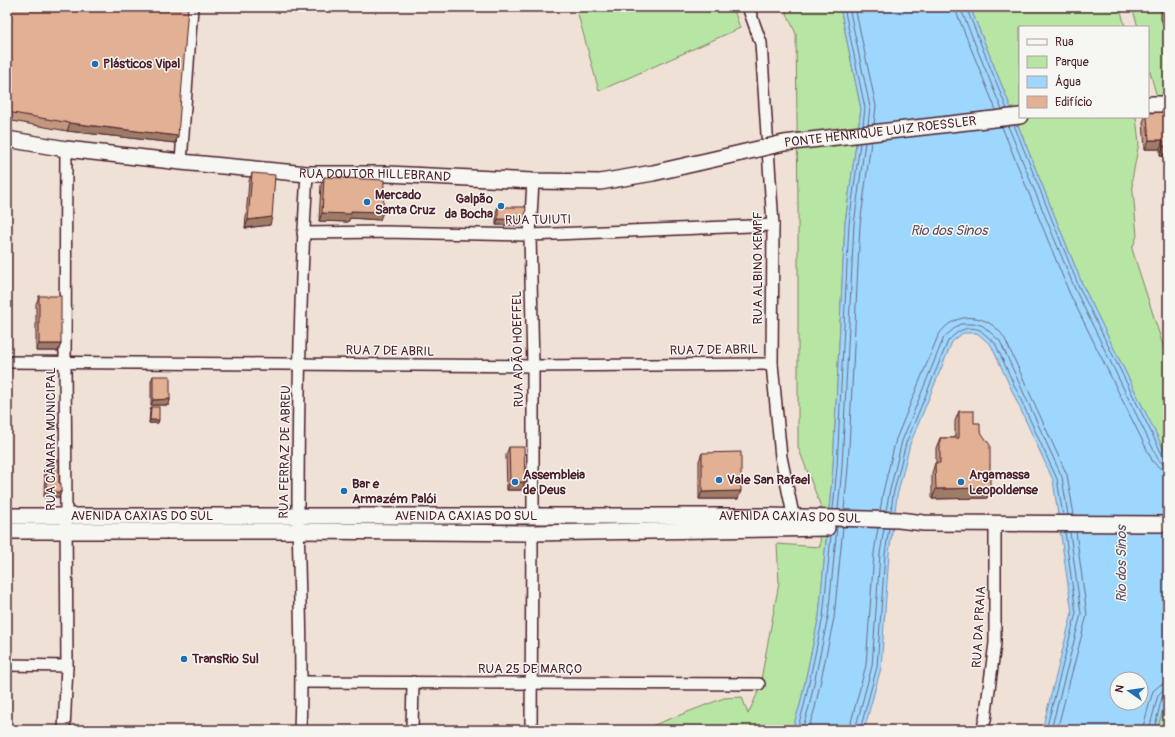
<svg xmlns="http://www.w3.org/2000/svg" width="1175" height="737" viewBox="0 0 1175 737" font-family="Pangolin,sans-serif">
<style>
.green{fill:#b7e5a3;stroke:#808267}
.water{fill:#9ed7fe;stroke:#7c8daa;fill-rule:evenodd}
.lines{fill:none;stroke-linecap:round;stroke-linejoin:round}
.shore{stroke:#6c697f;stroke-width:1}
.street-casing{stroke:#4a1f2b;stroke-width:14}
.secondary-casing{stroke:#4a1f2b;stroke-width:18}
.street{stroke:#f6f6f2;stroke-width:11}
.secondary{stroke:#f6f6f2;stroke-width:15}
.secondary-bridge-casing{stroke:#4a1f2b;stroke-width:18;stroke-linecap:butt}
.secondary-bridge{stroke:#f6f6f2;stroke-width:15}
.wall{fill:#c2987e;stroke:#4a1f2b}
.shaded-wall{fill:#9e7c67;stroke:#4a1f2b}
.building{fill:#e2b193;stroke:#4a1f2b}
.poi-dot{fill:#1f6fb2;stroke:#f6f6f2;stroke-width:1.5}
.labels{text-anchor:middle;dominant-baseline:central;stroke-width:3;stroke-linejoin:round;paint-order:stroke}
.poi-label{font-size:13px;font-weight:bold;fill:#4a1f2b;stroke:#f6f6f2;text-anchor:start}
.street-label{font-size:13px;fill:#4a1f2b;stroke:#f6f6f2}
.water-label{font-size:14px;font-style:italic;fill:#5f4d60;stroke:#f6f6f2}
</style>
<rect width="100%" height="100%" fill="#f0e1d6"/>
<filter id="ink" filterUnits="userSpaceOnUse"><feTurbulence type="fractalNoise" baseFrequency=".025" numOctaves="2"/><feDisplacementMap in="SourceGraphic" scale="8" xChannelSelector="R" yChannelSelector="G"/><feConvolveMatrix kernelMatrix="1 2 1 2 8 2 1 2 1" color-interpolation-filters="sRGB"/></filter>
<g filter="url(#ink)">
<g class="green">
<polygon points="576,7 733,7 740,28 599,91"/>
<polygon points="784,7 840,7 861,109 845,223 833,467 819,616 800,705 792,730 641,730 724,698 742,697 748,714 759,690 779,583 777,544 820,547 821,507 798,447 798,208 796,34"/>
<polygon points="970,7 1120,7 1125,27 1020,27 1020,117 1136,117 1139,143 1132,180 1137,236 1132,249 1168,361 1168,458 1083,286"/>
<polygon points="1132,7 1168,7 1168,97 1157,97 1148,65 1148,27 1138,27"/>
<polygon points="1168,692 1168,730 1157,730"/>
</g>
<path class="water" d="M840 7H970L1083 286 1168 458V692L1157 730H1042L1072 613 1053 480 991 345 977 333H963L952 342 910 444 897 496 889 554 881 668 864 730H792L800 705 819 616 833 467 845 223 861 109ZM1117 679H1141V703H1117Z"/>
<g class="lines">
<g class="shore">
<polyline points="844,7 865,108 863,125"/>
<polyline points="849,7 870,107 868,125"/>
<polyline points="855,7 876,106 874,124"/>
<polyline points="955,7 957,14 996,110"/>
<polyline points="961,7 962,12 1002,110"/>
<polyline points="966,7 1007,109"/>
<polyline points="1014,125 1079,287 1163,456 1165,458 1168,459"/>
<polyline points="1008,126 1075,289 1158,459 1162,463 1168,464"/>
<polyline points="1002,127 1069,292 1153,462 1160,468 1168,470"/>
<polyline points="833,509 837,467 849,224 860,143"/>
<polyline points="838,510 842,467 854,224 865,142"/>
<polyline points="844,510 848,468 860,225 871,142"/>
<path d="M880 511 883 492 896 439 938 336C954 309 990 313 1005 339L1067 475 1074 515"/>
<polyline points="886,511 889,494 902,441 944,337 960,324 978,324 983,326 1000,341 1062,477 1068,515"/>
<path d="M891 511 893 495 906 443 948 341C957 331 967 325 980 330L995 343 1057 479 1063 515"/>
<polyline points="797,730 804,706 823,617 831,536"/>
<polyline points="802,730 809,707 828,617 837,527"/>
<polyline points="808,730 815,708 834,618 843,527"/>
<polyline points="849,730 866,665 874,553 878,528"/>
<polyline points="855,730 872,666 880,554 884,528"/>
<polyline points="860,730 877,667 885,554 889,528"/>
<polyline points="1046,730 1076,613 1065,532"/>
<polyline points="1051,730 1081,614 1070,532"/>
<polyline points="1057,730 1087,615 1076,532"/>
<polyline points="1142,730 1153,691 1160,685 1168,683"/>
<polyline points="1149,730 1158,695 1162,691 1168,689"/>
<polyline points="1154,730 1162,697 1165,695 1168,694"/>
</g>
<g class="street-casing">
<g id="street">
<polyline points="748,7 761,43 773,225 772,364 781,457 795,524"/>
<polyline points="181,162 192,7"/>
<polyline points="303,233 385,232 530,235 773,225"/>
<polyline points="7,362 533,366 772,364"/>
<polyline points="533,516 533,366 530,235 533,181"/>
<polyline points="7,665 67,666"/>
<polyline points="302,682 759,684"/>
<polyline points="64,730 67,666 65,361 66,149"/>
<path d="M300 730C303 658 299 587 298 516 298 402 300 288 307 174"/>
<polyline points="412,730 413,682"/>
<polyline points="531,730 532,533"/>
<polyline points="982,730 985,720 995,643 995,524"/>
</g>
</g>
<g class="secondary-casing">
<g id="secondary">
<polyline points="1148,104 1168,104"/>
<polyline points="985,120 1020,116"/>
<path id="s1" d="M7 139 66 149 181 162 307 174H388L533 181 600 182 653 173 741 153"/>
<path id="s2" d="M7 516H769L899 520 924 523 1168 524"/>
<polyline points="7,531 299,531 532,533 827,528"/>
</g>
</g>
<use href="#street" class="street"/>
<use href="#secondary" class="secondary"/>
<g class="secondary-bridge-casing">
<g id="secondary-bridge">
<path id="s3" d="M741 153 784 143 985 120"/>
</g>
</g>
<use href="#secondary-bridge" class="secondary-bridge"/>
</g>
<g class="wall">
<polygon points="7,7 178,136 175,143 67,131 7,120"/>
<polygon points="1161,7 1168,7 1168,36 1161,19"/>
<polygon points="1168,112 1168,156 1160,156 1160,149 1145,149 1143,122 1145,117 1148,117"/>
<polygon points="252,173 270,225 245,228 249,181"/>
<polygon points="324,177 380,220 350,218 348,222 319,221 321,185"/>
<polygon points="498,207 524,225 496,225 496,212"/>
<polygon points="39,296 61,344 58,351 36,351 36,304"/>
<polygon points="153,376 170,399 169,405 151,405 151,381"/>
<polygon points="151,407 158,423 149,423 150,410"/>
<polygon points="959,411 974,423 980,431 987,498 932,499 932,473 935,463 936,463 936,448 940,438 955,438 955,421"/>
<polygon points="509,447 525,482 522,490 507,490 506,455"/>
<polygon points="702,453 738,499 699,499 699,461"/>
<polygon points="47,460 59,483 61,492 59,497 44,497 45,465"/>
</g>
<g class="shaded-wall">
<polygon points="70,123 178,136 175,143 67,131"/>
<polygon points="1149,140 1163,140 1160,149 1145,149"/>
<polygon points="1163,146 1168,146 1168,156 1160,156"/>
<polygon points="351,211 383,212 380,220 350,218 348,222 319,221 322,213"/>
<polygon points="272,217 270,225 245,228 248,220"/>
<polygon points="498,219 525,220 524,225 496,225"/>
<polygon points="39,344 61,344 58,351 36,351"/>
<polygon points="170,399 169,405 151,405 153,400"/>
<polygon points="150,420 159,420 158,423 149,423"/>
<polygon points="510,482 525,482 522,490 507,490"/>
<polygon points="990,488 987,498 932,499 936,489"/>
<polygon points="741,491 738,499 699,499 702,492"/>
<polygon points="46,492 61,492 59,497 44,497"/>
</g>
<g class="building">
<polygon points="7,7 188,7 178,136 70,123 7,112"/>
<polygon points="1165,7 1168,7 1168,17 1165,9"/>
<polygon points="1168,112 1168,146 1163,146 1163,140 1149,140 1147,117 1148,117 1148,113"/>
<polygon points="252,173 275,175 272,217 248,220"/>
<polygon points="324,177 384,180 383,212 351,211 351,214 322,213"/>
<polygon points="498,207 526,207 525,220 498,219"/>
<rect x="39" y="296" width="22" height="48"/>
<polygon points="153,376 170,376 170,399 153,400"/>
<polygon points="151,407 159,407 159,420 150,420"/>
<polygon points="959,411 974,411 974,423 980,423 980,431 990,445 990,488 936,489 935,463 940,463 940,438 959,438"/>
<polygon points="509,447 524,447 525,482 510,482"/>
<polygon points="741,452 741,491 702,492 702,453"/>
<polygon points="47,460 59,460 59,483 61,483 61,492 46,492"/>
</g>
</g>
<g class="poi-dot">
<circle cx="95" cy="64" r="4"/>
<circle cx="367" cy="202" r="4"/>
<circle cx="501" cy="206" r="4"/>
<circle cx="719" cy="480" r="4"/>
<circle cx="515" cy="482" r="4"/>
<circle cx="961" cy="482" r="4"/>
<circle cx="344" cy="491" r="4"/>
<circle cx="184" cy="659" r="4"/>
</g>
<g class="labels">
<g class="poi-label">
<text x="103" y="64">Plásticos Vipal</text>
<text x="375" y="195">Mercado<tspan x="375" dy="15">Santa Cruz</tspan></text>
<text x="493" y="199" text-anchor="end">Galpão<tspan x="493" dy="15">da Bocha</tspan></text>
<text x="523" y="475">Assembleia<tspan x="523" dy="15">de Deus</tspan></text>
<text x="969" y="475">Argamassa<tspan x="969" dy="15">Leopoldense</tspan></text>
<text x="727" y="480">Vale San Rafael</text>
<text x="352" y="484">Bar e<tspan x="352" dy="15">Armazém Palói</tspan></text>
<text x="192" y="659">TransRio Sul</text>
</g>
<g class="street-label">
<text stroke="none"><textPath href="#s3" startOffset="141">PONTE HENRIQUE LUIZ ROESSLER</textPath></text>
<text stroke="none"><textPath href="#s1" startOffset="370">RUA DOUTOR HILLEBRAND</textPath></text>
<text transform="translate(538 220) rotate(-1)">RUA TUIUTI</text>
<text transform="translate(758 268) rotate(-90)">RUA ALBINO KEMPF</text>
<text transform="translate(518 349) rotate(-91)">RUA ADÃO HOEFFEL</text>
<text transform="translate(714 350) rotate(-1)">RUA 7 DE ABRIL</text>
<text transform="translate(390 351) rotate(1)">RUA 7 DE ABRIL</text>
<text transform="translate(51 439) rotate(-90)">RUA CÂMARA MUNICIPAL</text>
<text transform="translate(285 452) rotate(-89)">RUA FERRAZ DE ABREU</text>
<text stroke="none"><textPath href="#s2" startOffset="135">AVENIDA CAXIAS DO SUL</textPath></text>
<text stroke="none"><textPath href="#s2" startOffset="459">AVENIDA CAXIAS DO SUL</textPath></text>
<text stroke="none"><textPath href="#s2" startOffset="783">AVENIDA CAXIAS DO SUL</textPath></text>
<text transform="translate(979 627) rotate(-87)">RUA DA PRAIA</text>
<text x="530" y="669">RUA 25 DE MARÇO</text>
</g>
<g class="water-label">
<text x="949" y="230">Rio dos Sinos</text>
<text transform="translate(1121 564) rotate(-90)">Rio dos Sinos</text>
</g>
</g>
<rect width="1175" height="737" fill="none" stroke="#f6f6f2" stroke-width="24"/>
<rect x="12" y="12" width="1151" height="713" fill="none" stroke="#4a1f2b" stroke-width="1.5" filter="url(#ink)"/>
<rect x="1019" y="26" width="130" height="92" fill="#f6f6f2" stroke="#b1a0a2"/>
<rect x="1027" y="39" width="20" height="6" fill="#f6f6f2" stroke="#b1a0a2"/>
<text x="1055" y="46" font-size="12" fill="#4a1f2b">Rua</text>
<rect x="1027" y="56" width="20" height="12" fill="#b7e5a3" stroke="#b1a0a2"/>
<text x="1055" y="66" font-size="12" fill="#4a1f2b">Parque</text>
<rect x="1027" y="76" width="20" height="12" fill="#9ed7fe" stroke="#b1a0a2"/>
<text x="1055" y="86" font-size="12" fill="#4a1f2b">Água</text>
<rect x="1027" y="96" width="20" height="12" fill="#e2b193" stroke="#b1a0a2"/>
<text x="1055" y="106" font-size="12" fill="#4a1f2b">Edifício</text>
<g transform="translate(1129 691) rotate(283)"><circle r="19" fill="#f6f6f2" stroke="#b1a0a2"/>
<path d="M0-3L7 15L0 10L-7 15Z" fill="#1f6fb2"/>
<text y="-6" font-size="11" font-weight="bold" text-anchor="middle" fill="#4a1f2b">N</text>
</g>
</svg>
